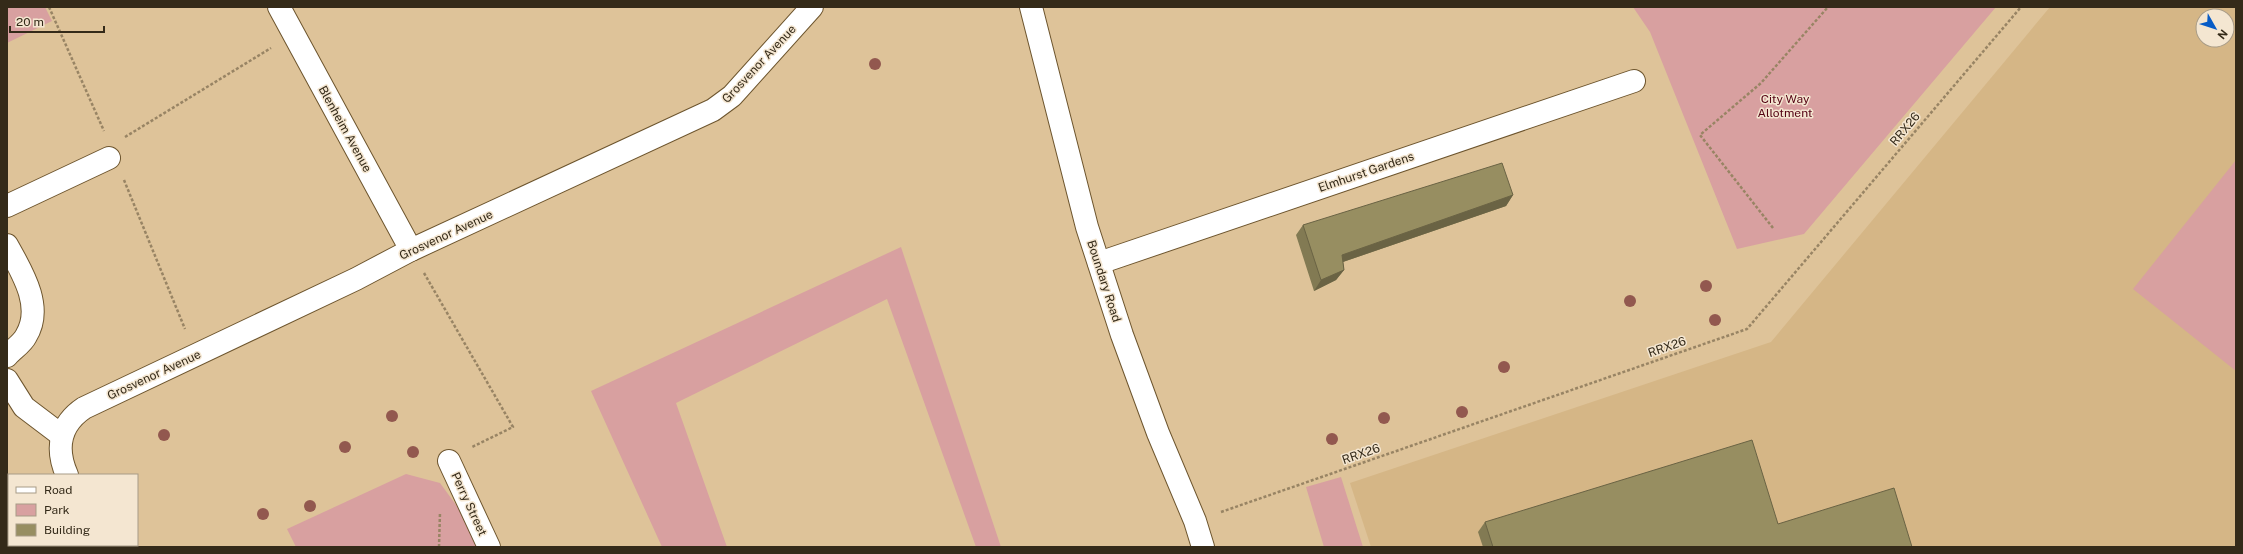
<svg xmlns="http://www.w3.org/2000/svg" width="2243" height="554" viewBox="0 0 2243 554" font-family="'Public Sans',sans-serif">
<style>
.built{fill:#d5b686;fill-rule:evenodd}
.green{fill:#d8a0a0}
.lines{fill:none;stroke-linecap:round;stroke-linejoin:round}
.minor-casing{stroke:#6d552e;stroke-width:24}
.path{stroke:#988464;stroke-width:2.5;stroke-dasharray:3 2;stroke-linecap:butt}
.minor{stroke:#fff;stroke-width:22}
.tree{fill:#92584f}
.wall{fill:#827a53}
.shaded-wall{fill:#6a6344}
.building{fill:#978e61;stroke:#6a6344}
.labels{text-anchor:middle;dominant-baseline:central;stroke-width:3;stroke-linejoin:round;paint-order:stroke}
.street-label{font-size:12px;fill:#342a19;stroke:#f4e6d1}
.park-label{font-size:12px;fill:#530112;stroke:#f4e6d1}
</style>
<rect width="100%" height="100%" fill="#dec399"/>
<path class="built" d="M2050 7H2236V547H1371L1350 483 1771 342ZM2203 16H2227V40H2203Z"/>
<g class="green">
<polygon points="7,7 45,7 52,21 7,43"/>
<polygon points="1633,7 1996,7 1804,234 1737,249 1650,32"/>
<polygon points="2236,160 2236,371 2133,289"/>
<polygon points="901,247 1001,547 976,547 887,299 676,403 727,547 662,547 591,391"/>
<polygon points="406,474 440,483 467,520 478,547 296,547 287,529"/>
<polygon points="1341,477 1363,547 1324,547 1306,487"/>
</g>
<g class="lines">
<g class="minor-casing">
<g id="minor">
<polyline points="279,7 411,250"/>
<polyline points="1031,7 1087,227 1122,335 1158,433 1195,521 1203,547"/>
<polyline points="7,206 109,158"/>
<path d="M7 245C22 272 44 307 26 336 22 344 13 349 7 356"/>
<polyline points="1099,263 1634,81"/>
<polyline points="7,380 24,407 61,435"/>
<polyline points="449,461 489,547"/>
<path d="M67 475C55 448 60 424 84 408L356 279 411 250 713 110 732 96 812 7"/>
<polyline points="102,545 103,547"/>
</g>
</g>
<g class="path">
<polyline points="49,7 104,131"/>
<polyline points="125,137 271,48"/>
<polyline points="124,180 185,329"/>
<polyline points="1773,228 1700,135 1761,83 1828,7"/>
<polyline points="424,273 513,427 472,447"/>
<polyline points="1221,512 1747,329 2021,7"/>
<polyline points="439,547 440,512"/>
</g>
<use href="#minor" class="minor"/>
</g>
<g class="tree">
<circle cx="875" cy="64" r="6"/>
<circle cx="1706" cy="286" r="6"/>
<circle cx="1630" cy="301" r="6"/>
<circle cx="1715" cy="320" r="6"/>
<circle cx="1504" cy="367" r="6"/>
<circle cx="1462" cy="412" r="6"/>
<circle cx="392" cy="416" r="6"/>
<circle cx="1384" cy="418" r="6"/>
<circle cx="164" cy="435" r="6"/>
<circle cx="1332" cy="439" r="6"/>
<circle cx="345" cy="447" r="6"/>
<circle cx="413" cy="452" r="6"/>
<circle cx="310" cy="506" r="6"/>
<circle cx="263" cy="514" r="6"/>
</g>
<g class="wall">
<polygon points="1513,195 1506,206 1343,262 1344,270 1336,280 1314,291 1296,235 1303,225"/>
<polygon points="1485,522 1778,524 1912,547 1483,547 1478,532"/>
</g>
<g class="shaded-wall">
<polygon points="1513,195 1506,206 1334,265 1342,255"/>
<polygon points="1344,270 1336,280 1314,291 1321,280"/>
</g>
<g class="building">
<polygon points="1502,163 1513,195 1342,255 1344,270 1321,280 1303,225"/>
<polygon points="1752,440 1778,524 1894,488 1912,547 1493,547 1485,522"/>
</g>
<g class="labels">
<g class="street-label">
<text transform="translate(759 64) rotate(-47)">Grosvenor Avenue</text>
<text transform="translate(345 129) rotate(61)">Blenheim Avenue</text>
<text transform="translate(1905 129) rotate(-50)">RRX26</text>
<text transform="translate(1366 172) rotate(-19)">Elmhurst Gardens</text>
<text transform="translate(446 235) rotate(-25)">Grosvenor Avenue</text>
<text transform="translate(1104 281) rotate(72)">Boundary Road</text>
<text transform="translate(1667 347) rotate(-19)">RRX26</text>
<text transform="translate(154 375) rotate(-25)">Grosvenor Avenue</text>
<text transform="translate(1361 454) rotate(-19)">RRX26</text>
<text transform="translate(469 504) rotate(65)">Perry Street</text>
</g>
<g class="park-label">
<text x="1785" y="99">City Way<tspan x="1785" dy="14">Allotment</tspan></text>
</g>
</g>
<rect width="2243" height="554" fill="none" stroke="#342a19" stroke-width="16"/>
<rect x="8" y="474" width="130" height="72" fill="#f4e6d1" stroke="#a79b87"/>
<rect x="16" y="487" width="20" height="6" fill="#ffffff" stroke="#a79b87"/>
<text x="44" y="494" font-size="12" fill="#342a19">Road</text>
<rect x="16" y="504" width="20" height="12" fill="#d8a0a0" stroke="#a79b87"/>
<text x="44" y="514" font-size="12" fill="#342a19">Park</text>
<rect x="16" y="524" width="20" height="12" fill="#978e61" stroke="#a79b87"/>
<text x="44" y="534" font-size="12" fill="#342a19">Building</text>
<g transform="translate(2215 28) rotate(129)"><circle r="19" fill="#f4e6d1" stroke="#a79b87"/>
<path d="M0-3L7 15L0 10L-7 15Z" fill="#085cc6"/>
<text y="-6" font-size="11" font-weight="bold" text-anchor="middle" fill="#342a19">N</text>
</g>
<path d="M10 26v6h94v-6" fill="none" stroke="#342a19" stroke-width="2"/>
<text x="16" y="26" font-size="12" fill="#342a19" stroke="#f4e6d1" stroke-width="3" paint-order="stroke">20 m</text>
</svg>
